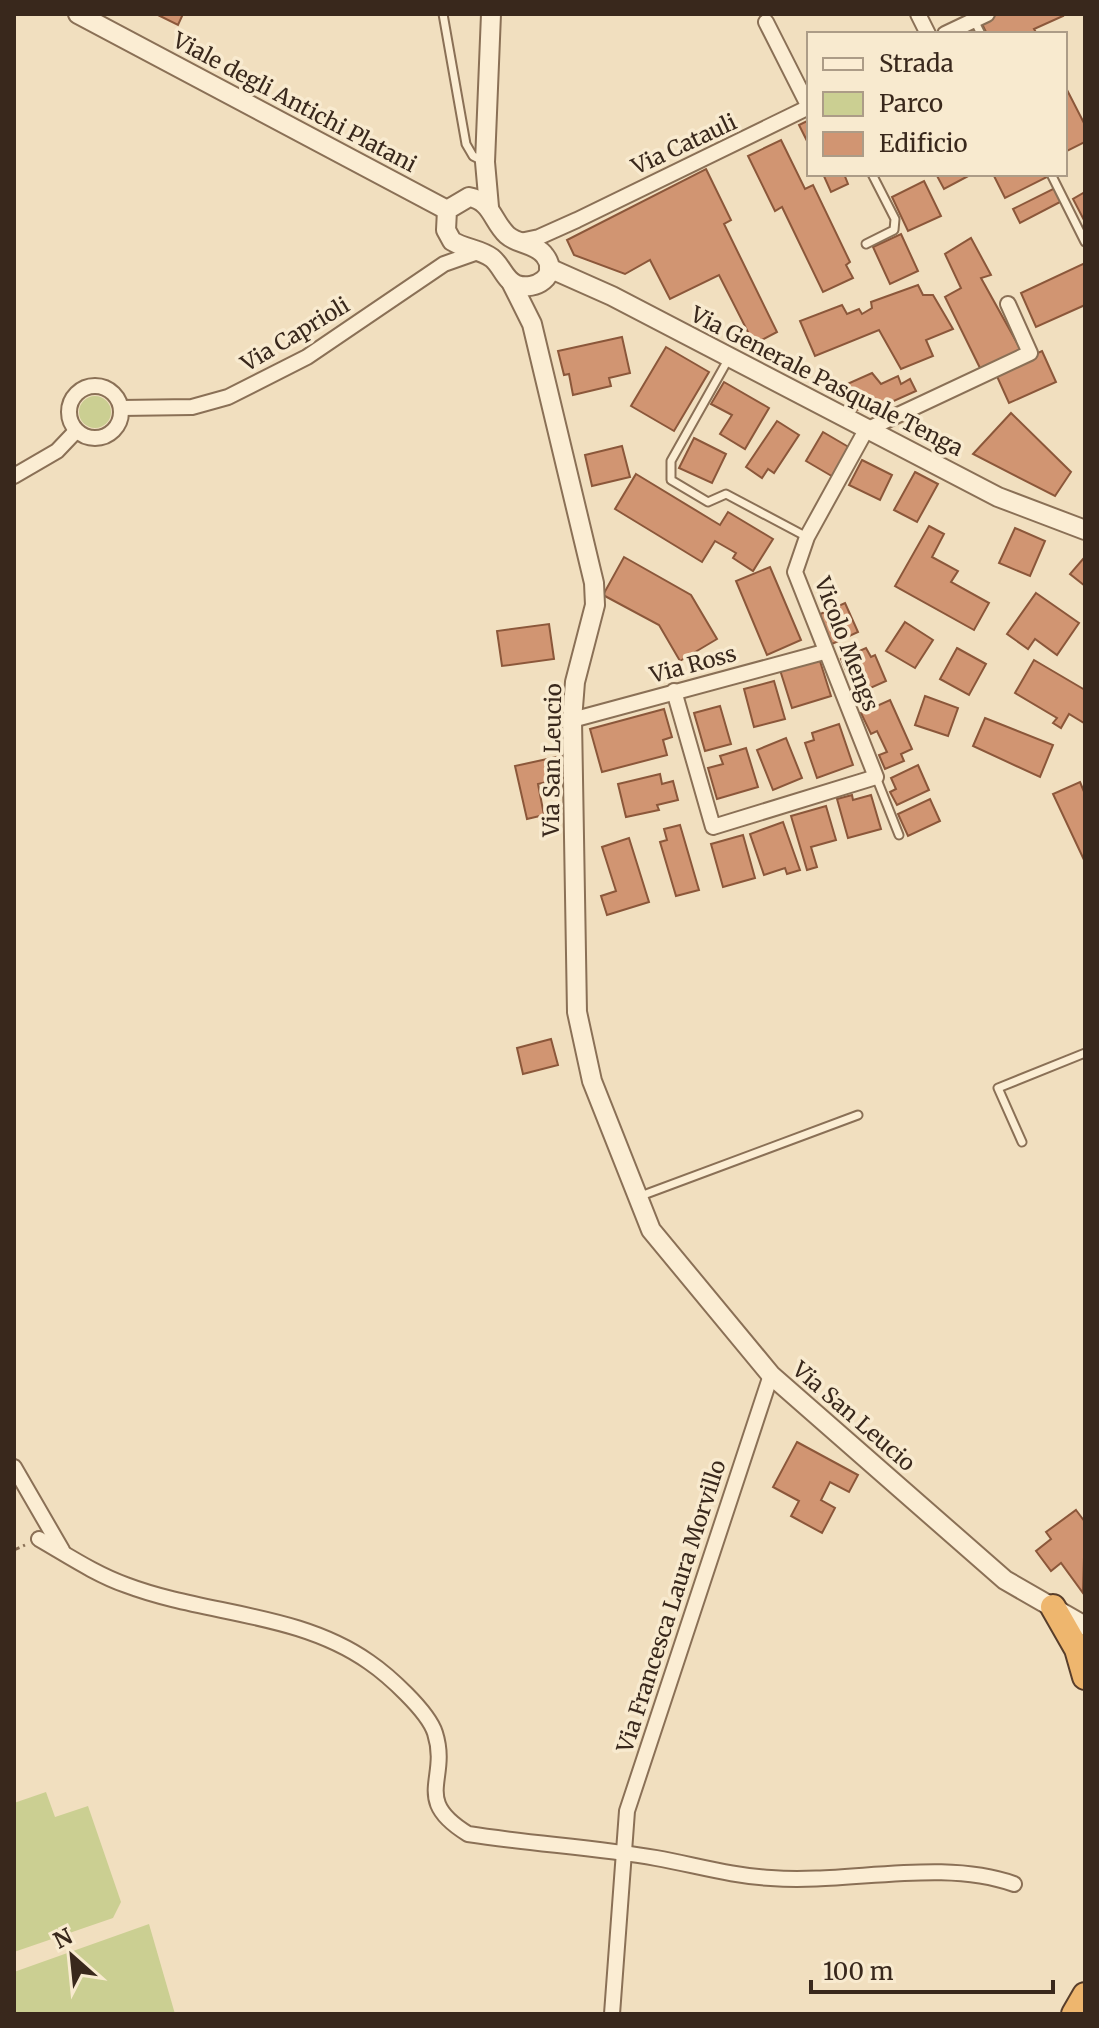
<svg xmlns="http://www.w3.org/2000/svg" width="1099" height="2028" viewBox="0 0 1099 2028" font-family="Merriweather,serif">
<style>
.green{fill:#cbcf92}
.building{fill:#d19572;stroke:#8b573a;stroke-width:2}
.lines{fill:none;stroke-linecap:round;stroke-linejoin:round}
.service-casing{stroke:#8a7056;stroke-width:11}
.minor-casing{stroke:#8a7056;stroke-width:18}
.tertiary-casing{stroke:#8a7056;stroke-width:22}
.trunk-casing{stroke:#583e2b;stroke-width:28}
.path{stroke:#8a7056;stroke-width:3;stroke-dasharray:6 4;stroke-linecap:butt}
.service{stroke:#fbedd3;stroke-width:7}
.minor{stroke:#fbedd3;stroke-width:14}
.tertiary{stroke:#fbedd3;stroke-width:18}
.trunk{stroke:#eeb66e;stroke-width:24}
.labels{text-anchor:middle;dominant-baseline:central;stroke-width:7;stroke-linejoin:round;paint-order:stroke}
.street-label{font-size:22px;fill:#39281c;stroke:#f8eacf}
</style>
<rect width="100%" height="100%" fill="#f1dfbf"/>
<g class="green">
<circle cx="95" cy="412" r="16"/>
<polygon points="46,1792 55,1817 88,1806 121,1902 113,1918 14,1952 14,1803"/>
<polygon points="149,1924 175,2014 14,2014 14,1972"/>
</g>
<g class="building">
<polygon points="156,14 183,14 178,25"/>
<polygon points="997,14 1062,14 1063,16 1034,29 1037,34 987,34 981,22"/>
<polygon points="1065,86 1085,125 1085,142 1065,152"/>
<polygon points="809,120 809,145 799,125"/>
<polygon points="781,140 805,189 813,185 850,262 846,265 853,278 823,292 782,207 775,211 748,156"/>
<polygon points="706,169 731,220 724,224 777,332 754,344 719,275 670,299 650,260 625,274 574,255 567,240"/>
<polygon points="823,174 844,174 848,184 831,192"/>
<polygon points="936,174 972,174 944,189"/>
<polygon points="993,174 1050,174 1051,175 1005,198"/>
<polygon points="924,181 941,216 908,231 892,197"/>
<polygon points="1055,188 1062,201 1020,223 1013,209"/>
<polygon points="1085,192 1085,222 1073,199"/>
<polygon points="901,234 918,271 890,284 873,247"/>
<polygon points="971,238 991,275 981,278 1021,350 982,372 945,297 961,288 945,254"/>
<polygon points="1085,263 1085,305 1036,327 1021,293"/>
<polygon points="918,285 923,295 933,295 953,329 926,340 933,356 901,369 879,330 815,356 800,321 842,305 847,314 859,309 862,314 872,308 871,302"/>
<polygon points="622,337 630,373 609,378 611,386 573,395 569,374 564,375 558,351"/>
<polygon points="666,347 709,372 674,431 631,406"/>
<polygon points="1042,351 1056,382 1009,403 995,372"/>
<polygon points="872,373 881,384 898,376 901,384 910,379 916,391 876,409 873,403 857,410 845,385"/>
<polygon points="724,382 769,408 745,449 720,434 732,415 711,404"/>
<polygon points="1011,413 1071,472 1055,496 973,454"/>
<polygon points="777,421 799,435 774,473 768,469 762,478 746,467"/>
<polygon points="823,432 852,449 835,478 806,461"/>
<polygon points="694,438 726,454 712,483 679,468"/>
<polygon points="622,446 630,477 592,486 585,455"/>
<polygon points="862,460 892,475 880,500 849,485"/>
<polygon points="915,472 938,484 917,522 894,510"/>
<polygon points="636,474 720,525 728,512 773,539 753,571 733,558 736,553 715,541 702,562 615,509"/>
<polygon points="929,526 944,534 932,557 958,571 951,582 989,603 974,630 895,586"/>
<polygon points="1015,528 1045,541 1030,576 999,563"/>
<polygon points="624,557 691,595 717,639 680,661 659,625 603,595"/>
<polygon points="1083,559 1085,560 1085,586 1070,574"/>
<polygon points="770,567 801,640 767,655 736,581"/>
<polygon points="1036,593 1079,623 1057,655 1035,639 1028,649 1007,634"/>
<polygon points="845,603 858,632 832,644 818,615"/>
<polygon points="905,622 933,640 915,668 886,651"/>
<polygon points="549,624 554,659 502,666 497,631"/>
<polygon points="866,648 871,657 875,655 886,681 857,694 841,659"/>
<polygon points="957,648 986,664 969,695 940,679"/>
<polygon points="819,658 831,696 792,708 780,670"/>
<polygon points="1034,660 1085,690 1084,723 1069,714 1061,728 1053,723 1057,718 1015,693"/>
<polygon points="774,681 785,719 754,727 744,689"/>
<polygon points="925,696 958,708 948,736 915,725"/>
<polygon points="890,700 912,749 901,754 904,761 885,769 879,755 887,752 877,731 871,734 861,713"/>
<polygon points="720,706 731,744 705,751 694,713"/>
<polygon points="664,709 672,737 663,740 667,755 602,772 590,729"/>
<polygon points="985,718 1053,745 1040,777 973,746"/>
<polygon points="839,724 853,765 817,778 805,743 814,740 812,733"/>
<polygon points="786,738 802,778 773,790 757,750"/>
<polygon points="746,748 758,787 717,799 708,768 723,764 720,756"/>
<polygon points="561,756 565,778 538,784 544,815 527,819 515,766"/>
<polygon points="918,765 929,790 897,805 890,792 896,789 891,778"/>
<polygon points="660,774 662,784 673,781 678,800 657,805 659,810 626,817 618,784"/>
<polygon points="1080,782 1085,794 1085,862 1053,794"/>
<polygon points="852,795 853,800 871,795 881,829 848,838 837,799"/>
<polygon points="930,799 940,821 908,836 898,814"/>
<polygon points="826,806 836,840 811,847 817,867 807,870 791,816"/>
<polygon points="783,822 800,870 787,874 785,868 764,875 750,834"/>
<polygon points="680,825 699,890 676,896 660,842 667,840 664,829"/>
<polygon points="743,835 755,878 723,887 711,844"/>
<polygon points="629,838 649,902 607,915 601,896 616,891 602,847"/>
<polygon points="551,1039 558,1065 523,1074 517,1048"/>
<polygon points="797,1442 858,1475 849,1492 830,1482 821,1500 835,1508 822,1533 791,1516 799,1501 773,1487"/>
<polygon points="1076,1510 1085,1522 1083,1593 1061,1563 1051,1571 1036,1551 1051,1539 1046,1532"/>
</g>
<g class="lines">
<g class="service-casing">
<g id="service">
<polyline points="443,14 466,144 473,156 483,161"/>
<polyline points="974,20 981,34"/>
<polyline points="1051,174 1085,242"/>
<polyline points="866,244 894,230 895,219 872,174"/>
<polyline points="729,358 671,461 671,480 708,502 726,494 807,537"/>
<polyline points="876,777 899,835"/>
<polyline points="1022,1142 998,1088 1085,1053"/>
<polyline points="638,1197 858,1115"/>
</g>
</g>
<g class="minor-casing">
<g id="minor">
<polyline points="918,14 928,34"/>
<polyline points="766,22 809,107"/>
<polyline points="945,34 987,14"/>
<polyline points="520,241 539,237 577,220 809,107"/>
<circle cx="95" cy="412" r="26"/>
<polyline points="121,408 192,407 228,397 307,357 444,264 478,252"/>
<polyline points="14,476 57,451 76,431"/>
<polyline points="674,691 713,827 876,777 795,572 807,537 866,430 1030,353 1008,304"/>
<polyline points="572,720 824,652"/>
<polyline points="14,1467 62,1550"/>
<path d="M39 1539C67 1555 95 1574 126 1585 205 1615 298 1612 369 1662 388 1675 428 1711 435 1733 450 1780 411 1799 468 1834 531 1844 594 1847 656 1858 695 1865 732 1876 771 1878 848 1884 941 1858 1014 1884"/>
<polyline points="612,2014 627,1811 771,1375"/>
</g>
</g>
<g class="tertiary-casing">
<g id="tertiary">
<polyline points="78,14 447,210"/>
<path d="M469 197C492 201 492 221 507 235 518 245 536 243 545 256 560 276 535 291 517 285 505 281 502 266 492 258 480 249 465 249 452 241L446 230 447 210Z"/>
<polyline points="489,207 485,162 491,14"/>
<polyline points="549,268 612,296 998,497 1085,530"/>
<polyline points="511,282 532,324 594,583 595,605 575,682 572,720 577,1012 592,1081 651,1230 771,1375 1005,1580 1085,1626"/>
</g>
</g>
<g class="trunk-casing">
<g id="trunk">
<polyline points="1053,1607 1077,1649 1085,1677"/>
<polyline points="1074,2014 1085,1995"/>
</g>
</g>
<polyline class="path" points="14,1550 25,1545"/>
<use href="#service" class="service"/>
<use href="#minor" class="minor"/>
<use href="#tertiary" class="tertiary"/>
<use href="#trunk" class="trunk"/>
</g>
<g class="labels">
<g class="street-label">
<text transform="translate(295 102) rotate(28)">Viale degli Antichi Platani</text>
<text transform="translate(684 144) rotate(-25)">Via Catauli</text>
<text transform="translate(295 334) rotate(-31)">Via Caprioli</text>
<text transform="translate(827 381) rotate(27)">Via Generale Pasquale Tenga</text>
<text transform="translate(847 644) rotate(69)">Vicolo Mengs</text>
<text transform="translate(693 664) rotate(-15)">Via Ross</text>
<text transform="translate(552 760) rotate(-89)">Via San Leucio</text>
<text transform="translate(854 1416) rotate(41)">Via San Leucio</text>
<text transform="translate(671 1606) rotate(-72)">Via Francesca Laura Morvillo</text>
</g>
</g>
<rect width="1099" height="2028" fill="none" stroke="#39281c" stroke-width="32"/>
<rect x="807" y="32" width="260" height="144" fill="#f8eacf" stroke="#ac9c87" stroke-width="2"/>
<rect x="823" y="58" width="40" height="12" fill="#fbedd3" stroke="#ac9c87" stroke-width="2"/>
<text x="879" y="72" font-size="24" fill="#39281c">Strada</text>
<rect x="823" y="92" width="40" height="24" fill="#cbcf92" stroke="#ac9c87" stroke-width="2"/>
<text x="879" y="112" font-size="24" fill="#39281c">Parco</text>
<rect x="823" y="132" width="40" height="24" fill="#d19572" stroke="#ac9c87" stroke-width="2"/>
<text x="879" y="152" font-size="24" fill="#39281c">Edificio</text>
<g transform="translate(72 1956) rotate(333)" stroke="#f8eacf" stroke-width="6" paint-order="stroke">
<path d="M0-6L14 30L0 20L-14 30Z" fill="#39281c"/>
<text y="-12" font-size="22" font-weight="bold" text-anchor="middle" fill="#39281c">N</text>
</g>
<path d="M811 1980v12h242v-12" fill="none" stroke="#39281c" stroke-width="4"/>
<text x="823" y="1980" font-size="24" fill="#39281c" stroke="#f8eacf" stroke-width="6" paint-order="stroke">100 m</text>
</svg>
